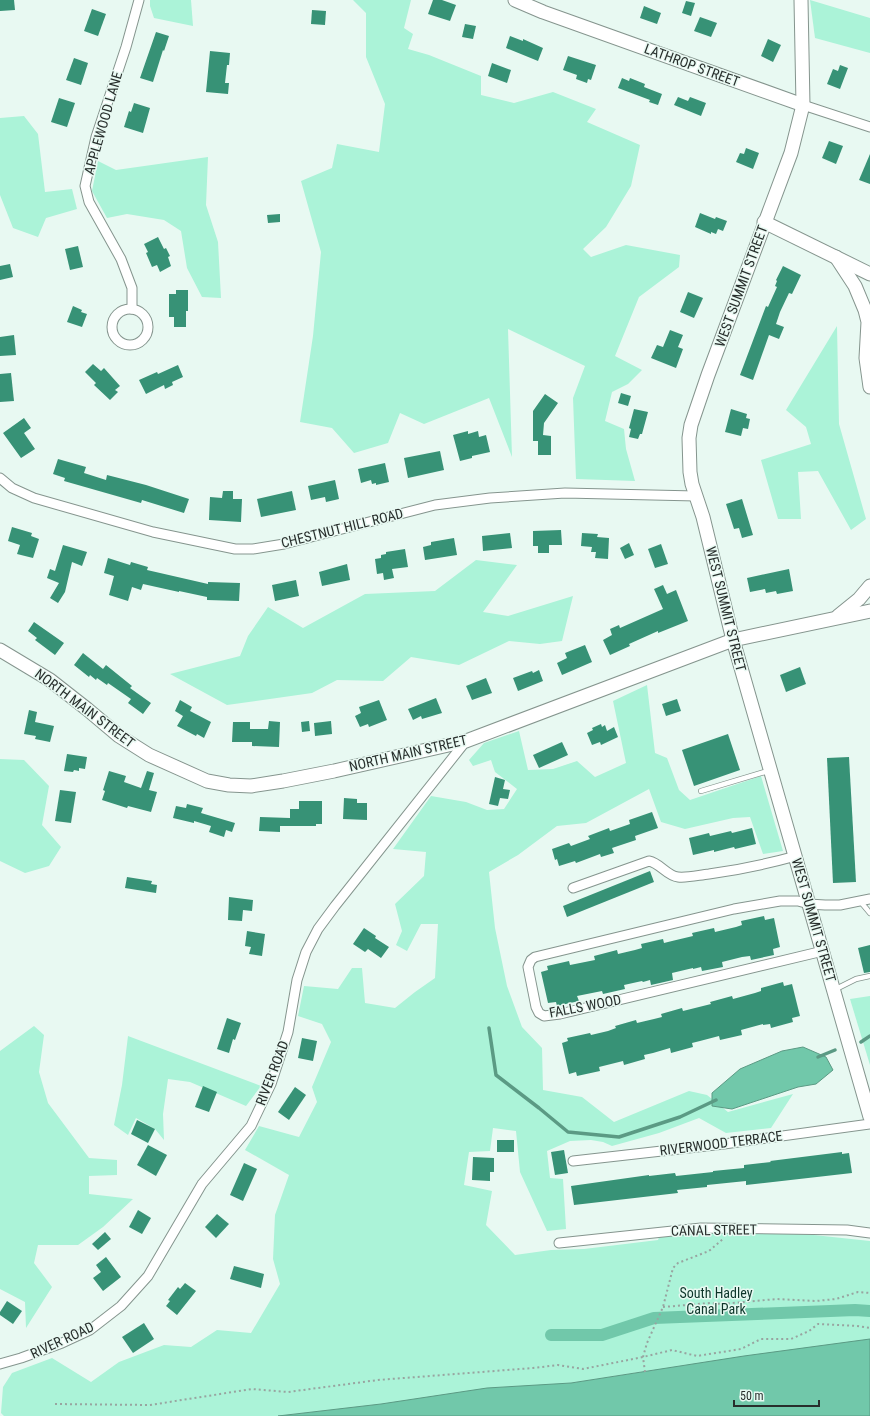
<svg xmlns="http://www.w3.org/2000/svg" width="870" height="1416" viewBox="0 0 870 1416" font-family="'Roboto Condensed',sans-serif">
<style>
.green{fill:#abf3d8}
.water{fill:#71c8aa;stroke:#5b9a84}
.lines{fill:none;stroke-linecap:round;stroke-linejoin:round}
.stream{stroke:#5b9a84;stroke-width:3.5}
.canal{stroke:#71c8aa;stroke-width:12}
.building{fill:#379276}
.lane-casing{stroke:#85958e;stroke-width:6}
.street-casing{stroke:#85958e;stroke-width:11}
.secondary-casing{stroke:#85958e;stroke-width:15}
.path{stroke:#98a4a0;stroke-width:2;stroke-dasharray:2 3;stroke-linecap:butt}
.lane{stroke:#fff;stroke-width:4.5}
.street{stroke:#fff;stroke-width:9}
.secondary{stroke:#fff;stroke-width:13}
.labels{text-anchor:middle;dominant-baseline:central;stroke-width:3;stroke-linejoin:round;paint-order:stroke}
.street-label{font-size:14px;fill:#282e2c;stroke:#e8f9f2}
.park-label{font-size:14px;fill:#0d362a;stroke:#e8f9f2}
</style>
<rect width="100%" height="100%" fill="#e8f9f2"/>
<g class="green">
<polygon points="150,0 191,0 193,26 154,18 150,6"/>
<polygon points="353,0 411,0 404,28 413,34 408,49 429,55 481,76 481,95 514,103 553,92 596,109 587,122 640,145 631,186 606,227 583,249 591,257 626,245 680,255 679,267 639,297 615,356 642,370 628,384 612,392 605,421 624,429 626,449 635,481 576,479 573,398 585,366 508,329 512,457 489,398 424,424 400,413 388,443 354,453 332,428 300,422 313,336 321,252 301,181 332,168 337,144 379,152 385,104 366,57 366,13"/>
<polygon points="810,0 870,18 870,53 815,38"/>
<polygon points="24,116 38,134 45,192 72,189 77,209 46,218 38,237 13,228 0,195 0,118"/>
<polygon points="208,157 206,205 218,242 221,298 202,297 187,268 181,231 164,220 127,214 107,218 92,191 98,161 116,170"/>
<polygon points="837,326 839,424 866,519 851,530 818,471 798,472 801,519 778,519 761,460 811,444 806,427 786,410"/>
<polygon points="476,560 517,565 483,612 508,616 573,596 562,641 540,644 509,641 459,665 411,657 383,681 337,680 312,693 227,705 170,674 240,656 248,636 268,607 303,628 365,594 435,591"/>
<polygon points="647,685 655,753 667,758 679,790 690,800 761,776 783,851 763,854 750,817 733,818 685,829 661,822 649,789 586,823 557,826 518,855 489,872 495,928 507,986 522,1027 542,1048 543,1090 582,1097 614,1122 689,1091 707,1095 728,1112 793,1094 771,1128 726,1133 699,1118 659,1133 612,1146 603,1142 591,1140 570,1141 547,1151 550,1178 563,1179 566,1229 547,1231 520,1172 516,1131 493,1128 490,1151 469,1152 464,1185 492,1191 486,1225 515,1255 551,1250 584,1249 658,1240 661,1232 757,1229 870,1241 870,1350 646,1371 571,1383 278,1416 4,1416 1,1413 3,1387 12,1373 52,1358 91,1382 119,1362 164,1345 191,1347 217,1330 251,1333 280,1284 273,1259 275,1215 289,1175 245,1150 259,1126 299,1137 317,1102 312,1087 331,1042 322,1024 298,1016 304,986 338,989 352,968 362,968 365,1003 395,1008 415,992 435,978 438,924 421,924 407,951 396,945 402,931 395,904 424,876 426,852 393,849 431,796 466,802 487,810 504,809 517,789 495,772 491,760 473,766 469,760 484,743 519,731 528,770 553,769 577,761 595,777 626,763 613,701"/>
<polygon points="0,759 24,760 49,786 42,825 61,847 49,866 25,873 0,861"/>
<polygon points="870,996 870,1065 850,999"/>
<polygon points="34,1026 44,1035 39,1072 48,1103 89,1158 117,1160 117,1175 89,1176 89,1194 133,1199 103,1227 78,1245 38,1245 34,1263 52,1287 26,1328 25,1302 0,1289 0,1051"/>
<polygon points="128,1036 261,1086 246,1106 190,1082 168,1079 163,1114 164,1140 155,1129 136,1118 128,1135 114,1125 122,1085"/>
</g>
<g class="water">
<polygon points="803,1047 826,1057 833,1070 816,1084 798,1087 732,1109 712,1106 712,1093 740,1069 782,1051"/>
<polygon points="870,1339 870,1416 278,1416 381,1404 487,1388 571,1383 744,1356"/>
</g>
<g class="lines">
<g class="stream">
<polyline points="489,1028 496,1075 539,1108 568,1132 619,1137 680,1117 716,1100"/>
<polyline points="861,1042 870,1036"/>
<polyline points="818,1057 835,1050"/>
</g>
<polyline class="canal" points="551,1335 602,1335 654,1318 855,1310 870,1311"/>
</g>
<g class="building">
<polygon points="0,0 14,0 15,10 0,11"/>
<polygon points="433,0 442,0 456,5 450,21 428,14"/>
<polygon points="686,1 695,3 691,16 682,13"/>
<polygon points="644,6 661,13 657,24 640,18"/>
<polygon points="92,9 106,14 98,36 84,31"/>
<polygon points="312,10 326,11 325,25 311,24"/>
<polygon points="700,17 717,23 711,37 694,31"/>
<polygon points="465,24 476,26 473,39 462,37"/>
<polygon points="156,32 169,36 164,51 163,50 153,82 140,78"/>
<polygon points="510,36 523,41 523,39 543,48 538,61 506,48"/>
<polygon points="768,39 781,45 773,62 761,56"/>
<polygon points="210,51 230,53 229,65 227,65 225,83 229,83 228,94 206,92"/>
<polygon points="568,56 596,65 591,80 588,79 587,83 576,79 577,75 563,70"/>
<polygon points="74,58 88,63 81,85 66,80"/>
<polygon points="492,63 511,70 507,83 488,76"/>
<polygon points="840,65 848,68 840,89 827,84 833,69 838,71"/>
<polygon points="622,78 629,81 630,78 645,84 644,87 662,94 658,105 649,102 650,100 618,88"/>
<polygon points="678,97 688,101 690,97 706,103 701,116 674,105"/>
<polygon points="59,98 75,103 67,127 51,122"/>
<polygon points="134,103 150,108 143,133 124,127 129,111 131,112"/>
<polygon points="829,141 843,146 836,164 822,158"/>
<polygon points="746,148 759,153 753,169 736,162 740,153 744,154"/>
<polygon points="870,154 870,184 859,180"/>
<polygon points="700,213 715,219 716,217 727,221 723,231 718,229 716,234 711,232 711,234 695,227"/>
<polygon points="280,214 280,222 268,223 267,215"/>
<polygon points="158,237 164,249 166,248 170,256 168,257 171,266 160,272 157,265 152,267 146,253 148,252 144,244"/>
<polygon points="78,246 83,267 70,270 65,249"/>
<polygon points="10,264 13,277 0,280 0,266"/>
<polygon points="783,266 801,275 792,294 789,293 780,312 776,324 784,327 779,339 769,335 753,380 740,375 766,306 768,307 777,287 775,286 777,281 776,280"/>
<polygon points="176,290 188,290 188,311 186,311 186,327 174,327 174,317 169,317 169,294 176,294"/>
<polygon points="688,292 703,298 694,318 680,312"/>
<polygon points="73,306 82,310 81,312 87,314 82,327 67,322"/>
<polygon points="670,330 683,335 678,347 683,349 676,368 651,358 657,345 663,347"/>
<polygon points="14,335 16,355 0,356 0,337"/>
<polygon points="93,364 101,371 104,368 120,386 115,390 118,392 110,400 94,385 96,383 85,372"/>
<polygon points="178,365 183,377 172,382 173,385 165,389 164,385 146,394 139,380 157,372 158,374"/>
<polygon points="11,373 14,401 0,402 0,374"/>
<polygon points="621,393 631,396 628,406 618,403"/>
<polygon points="545,394 558,403 544,423 543,435 551,436 551,455 538,455 538,441 533,441 533,411"/>
<polygon points="634,409 648,412 642,434 640,434 638,439 629,437 631,429 629,428"/>
<polygon points="731,409 747,414 746,418 750,419 748,429 743,428 741,436 725,432"/>
<polygon points="24,418 31,428 24,433 35,449 21,458 3,433"/>
<polygon points="468,431 468,434 478,431 479,437 486,435 490,452 472,456 472,458 460,461 453,435"/>
<polygon points="440,451 444,470 408,478 404,458"/>
<polygon points="58,459 86,467 84,473 106,480 107,475 146,485 189,499 184,513 142,500 141,503 64,481 65,478 53,474"/>
<polygon points="385,463 389,482 376,485 376,483 372,484 371,480 361,483 358,469"/>
<polygon points="335,480 339,499 326,502 325,497 311,500 308,486"/>
<polygon points="223,491 233,491 233,499 242,499 241,522 209,520 210,497 222,498"/>
<polygon points="292,491 296,510 261,517 257,499"/>
<polygon points="742,499 753,535 742,538 739,528 734,529 726,504"/>
<polygon points="12,527 32,533 31,536 39,539 33,558 17,554 20,545 8,541"/>
<polygon points="561,530 562,545 549,545 549,553 538,553 538,546 533,546 533,531"/>
<polygon points="510,533 512,548 483,551 482,536"/>
<polygon points="582,533 598,534 597,537 609,538 608,559 595,558 596,552 591,552 592,547 581,546"/>
<polygon points="454,538 457,555 425,560 423,547 431,545 431,542"/>
<polygon points="629,543 634,555 625,559 620,548"/>
<polygon points="661,544 668,564 655,568 648,549"/>
<polygon points="63,545 87,552 82,566 72,562 65,592 58,603 50,598 59,583 47,578 50,569 55,571"/>
<polygon points="405,549 408,567 392,569 394,578 384,580 383,573 377,574 375,559 381,558 381,555 386,554 386,552"/>
<polygon points="108,558 130,565 131,562 148,567 147,570 208,584 208,582 240,583 239,601 207,600 207,597 179,591 179,592 143,584 141,590 132,587 128,601 109,595 114,576 104,573"/>
<polygon points="347,564 350,580 322,586 319,572"/>
<polygon points="789,569 793,591 777,594 776,591 766,593 765,589 750,592 747,578"/>
<polygon points="296,580 299,596 275,601 272,585"/>
<polygon points="663,585 667,594 676,590 688,621 658,633 658,631 629,644 630,646 610,655 603,640 612,635 610,629 619,625 620,628 663,609 654,589"/>
<polygon points="34,622 64,643 55,655 35,640 37,638 28,631"/>
<polygon points="585,645 592,662 562,675 557,663 567,658 565,653"/>
<polygon points="83,653 103,669 106,665 132,686 130,688 151,703 143,714 128,703 131,699 108,683 107,685 97,678 96,680 90,675 89,677 74,665"/>
<polygon points="800,667 806,684 786,692 780,675"/>
<polygon points="539,670 543,681 518,691 513,678 532,671 533,673"/>
<polygon points="486,678 492,693 472,700 466,686"/>
<polygon points="436,698 442,713 422,719 421,716 413,720 408,709"/>
<polygon points="677,699 681,711 666,716 662,704"/>
<polygon points="180,700 192,707 190,711 211,722 204,738 197,734 196,736 177,726 183,716 175,711"/>
<polygon points="379,700 387,720 369,727 368,724 360,727 355,716 361,713 359,707"/>
<polygon points="29,710 37,712 35,722 54,726 50,742 35,739 36,736 24,734"/>
<polygon points="269,721 280,722 279,747 252,746 252,742 232,742 233,722 250,722 250,729 268,729"/>
<polygon points="309,721 310,731 302,732 301,722"/>
<polygon points="331,721 332,734 315,736 314,723"/>
<polygon points="601,724 602,727 605,725 607,731 614,727 618,737 601,745 600,742 592,745 587,733 593,730 592,728"/>
<polygon points="728,734 740,770 694,786 682,750"/>
<polygon points="562,742 568,755 539,768 533,755"/>
<polygon points="67,754 87,757 85,769 79,768 79,771 74,770 73,772 64,771"/>
<polygon points="849,757 856,882 833,883 827,758"/>
<polygon points="109,771 126,776 124,782 141,788 147,771 154,773 149,790 157,792 151,812 128,806 127,808 102,800 105,791 103,790"/>
<polygon points="495,777 505,780 503,789 510,790 508,799 500,798 498,806 489,804"/>
<polygon points="60,790 76,792 71,823 55,821"/>
<polygon points="344,798 357,799 357,803 367,803 367,820 343,819"/>
<polygon points="299,801 322,801 322,824 316,824 316,826 280,826 280,832 259,831 260,817 290,818 290,809 299,809"/>
<polygon points="187,804 203,808 201,813 235,823 232,832 226,830 224,837 209,832 211,826 194,821 194,823 173,818 176,806 186,808"/>
<polygon points="652,812 658,828 635,836 636,840 612,848 614,853 601,857 600,854 576,863 575,861 559,866 557,859 555,860 552,849 569,843 571,846 590,839 588,836 609,828 610,831 630,824 629,820"/>
<polygon points="752,828 756,844 735,849 734,847 714,852 714,850 693,855 689,838 709,833 710,836 731,831 732,833"/>
<polygon points="650,871 654,882 567,917 563,906"/>
<polygon points="127,877 152,881 151,884 157,885 156,893 125,888"/>
<polygon points="229,897 253,900 252,911 243,910 242,921 228,920"/>
<polygon points="764,916 765,920 774,918 780,947 773,949 774,955 751,960 750,956 742,957 722,962 723,967 702,971 701,967 693,969 693,968 672,973 673,980 651,985 650,980 643,982 642,981 624,985 625,989 603,994 602,991 577,996 579,1001 557,1006 556,1002 548,1003 541,972 548,970 547,966 569,961 570,965 595,960 594,956 617,950 618,954 635,950 642,948 641,944 663,939 664,943 672,941 693,936 692,933 714,928 715,932 736,927 742,925 741,921"/>
<polygon points="364,928 376,936 375,938 389,947 381,958 368,949 365,952 353,944"/>
<polygon points="247,931 265,934 262,956 249,954 251,947 245,946"/>
<polygon points="870,945 870,972 864,973 858,948"/>
<polygon points="783,982 784,986 792,984 800,1016 792,1018 793,1022 771,1028 770,1024 763,1025 763,1024 741,1030 742,1035 720,1040 719,1036 700,1041 692,1043 693,1047 671,1053 670,1048 653,1053 644,1055 645,1059 624,1065 623,1061 599,1067 600,1071 577,1076 576,1072 569,1074 562,1043 568,1041 567,1038 590,1033 591,1035 608,1031 616,1028 615,1026 636,1020 637,1023 654,1019 662,1017 661,1014 682,1008 683,1011 711,1004 710,1002 732,996 733,999 755,993 761,991 761,988"/>
<polygon points="227,1018 241,1023 235,1040 233,1039 229,1053 217,1049"/>
<polygon points="302,1038 317,1041 313,1061 298,1058"/>
<polygon points="203,1086 217,1092 209,1112 195,1107"/>
<polygon points="295,1087 306,1095 289,1120 278,1112"/>
<polygon points="137,1120 155,1129 148,1143 131,1134"/>
<rect x="497" y="1140" width="17" height="12"/>
<polygon points="148,1145 167,1155 156,1176 137,1165"/>
<polygon points="564,1150 568,1173 555,1175 551,1152"/>
<polygon points="842,1152 842,1154 849,1153 852,1173 746,1185 746,1181 707,1185 707,1187 677,1190 678,1193 574,1205 571,1186 649,1175 649,1176 675,1173 676,1176 713,1172 713,1171 744,1168 744,1165 771,1162 770,1161"/>
<polygon points="473,1157 494,1158 494,1172 490,1172 490,1181 472,1180"/>
<polygon points="244,1163 257,1169 243,1201 230,1195"/>
<polygon points="138,1210 151,1218 142,1234 129,1227"/>
<polygon points="217,1214 229,1224 216,1238 205,1227"/>
<polygon points="105,1232 111,1239 98,1250 92,1244"/>
<polygon points="106,1257 121,1277 103,1291 93,1278 101,1272 96,1265"/>
<polygon points="234,1266 264,1274 261,1288 230,1279"/>
<polygon points="185,1283 196,1291 177,1315 166,1306 170,1301 168,1300 178,1287 180,1289"/>
<polygon points="7,1301 22,1311 13,1324 0,1315 0,1312"/>
<polygon points="144,1323 154,1339 133,1353 122,1337"/>
</g>
<g class="lines">
<g class="lane-casing">
<g id="lane">
<polyline points="701,791 768,771"/>
<polyline points="860,901 870,913"/>
<polyline points="834,990 856,979 870,976"/>
</g>
</g>
<g class="street-casing">
<g id="street">
<polyline points="803,105 870,127"/>
<circle cx="130" cy="327" r="18"/>
<polyline points="132,309 132,288 121,259 89,202 85,186 96,137 126,47 139,0"/>
<polyline points="0,478 12,488 34,498 153,532 235,549 253,549 284,544 435,505 490,498 565,493 696,496"/>
<path d="M573 888 649 861C660 863 667 876 678 877 688 878 699 875 709 874 738 870 767 864 796 856"/>
<polyline points="823,951 560,1014 544,1016 539,1013 536,1007 528,967 531,960 535,957 734,909 780,901 798,901 809,904 825,905 840,905 870,899"/>
<polyline points="573,1161 724,1144 870,1124"/>
<polyline points="559,1243 701,1228 847,1230 870,1233"/>
<polyline points="0,1364 21,1358 62,1343 90,1330 121,1306 148,1276 202,1184 251,1126 271,1084 288,1032 297,980 306,952 318,929 335,906 466,741"/>
</g>
</g>
<g class="secondary-casing">
<g id="secondary">
<polyline points="515,0 543,12 803,105"/>
<polyline points="801,0 803,105 791,153 708,375 691,425 689,438 690,472 692,484 703,517 733,640 870,1117"/>
<polyline points="764,222 870,274"/>
<polyline points="836,257 855,286 865,310 868,322 866,358 870,387"/>
<polyline points="838,616 859,599 870,586"/>
<polyline points="0,650 50,680 87,709 119,736 149,755 207,781 229,785 251,786 283,781 334,771 466,741 733,640 870,611"/>
</g>
</g>
<g class="path">
<polyline points="663,1307 710,1303 722,1304 777,1299 816,1301 836,1299 858,1292 870,1293"/>
<polyline points="645,1372 643,1357 647,1343 663,1307 673,1268 678,1263 709,1251 724,1238"/>
<polyline points="55,1404 150,1405 252,1389 288,1392 378,1380 533,1368 558,1365 583,1369 643,1357 672,1350 697,1356 741,1349 761,1339 791,1339 809,1331 818,1324 857,1326 870,1328"/>
</g>
<use href="#lane" class="lane"/>
<use href="#street" class="street"/>
<use href="#secondary" class="secondary"/>
</g>
<g class="labels">
<g class="street-label">
<text transform="translate(692 65) rotate(20)">LATHROP STREET</text>
<text transform="translate(103 123) rotate(-74)">APPLEWOOD LANE</text>
<text transform="translate(741 286) rotate(-70)">WEST SUMMIT STREET</text>
<text transform="translate(342 528) rotate(-14)">CHESTNUT HILL ROAD</text>
<text transform="translate(726 609) rotate(76)">WEST SUMMIT STREET</text>
<text transform="translate(85 708) rotate(37)">NORTH MAIN STREET</text>
<text transform="translate(408 753) rotate(-13)">NORTH MAIN STREET</text>
<text transform="translate(814 920) rotate(74)">WEST SUMMIT STREET</text>
<text transform="translate(585 1006) rotate(-11)">FALLS WOOD</text>
<text transform="translate(272 1073) rotate(-69)">RIVER ROAD</text>
<text transform="translate(721 1143) rotate(-7)">RIVERWOOD TERRACE</text>
<text transform="translate(714 1230) rotate(-1)">CANAL STREET</text>
<text transform="translate(62 1340) rotate(-25)">RIVER ROAD</text>
</g>
<g class="park-label">
<text x="716" y="1293">South Hadley<tspan x="716" dy="16">Canal Park</tspan></text>
</g>
</g>
<path d="M734 1400v6h85v-6" fill="none" stroke="#282e2c" stroke-width="2"/>
<text x="740" y="1400" font-size="12" fill="#282e2c" stroke="#e8f9f2" stroke-width="3" paint-order="stroke">50 m</text>
</svg>
